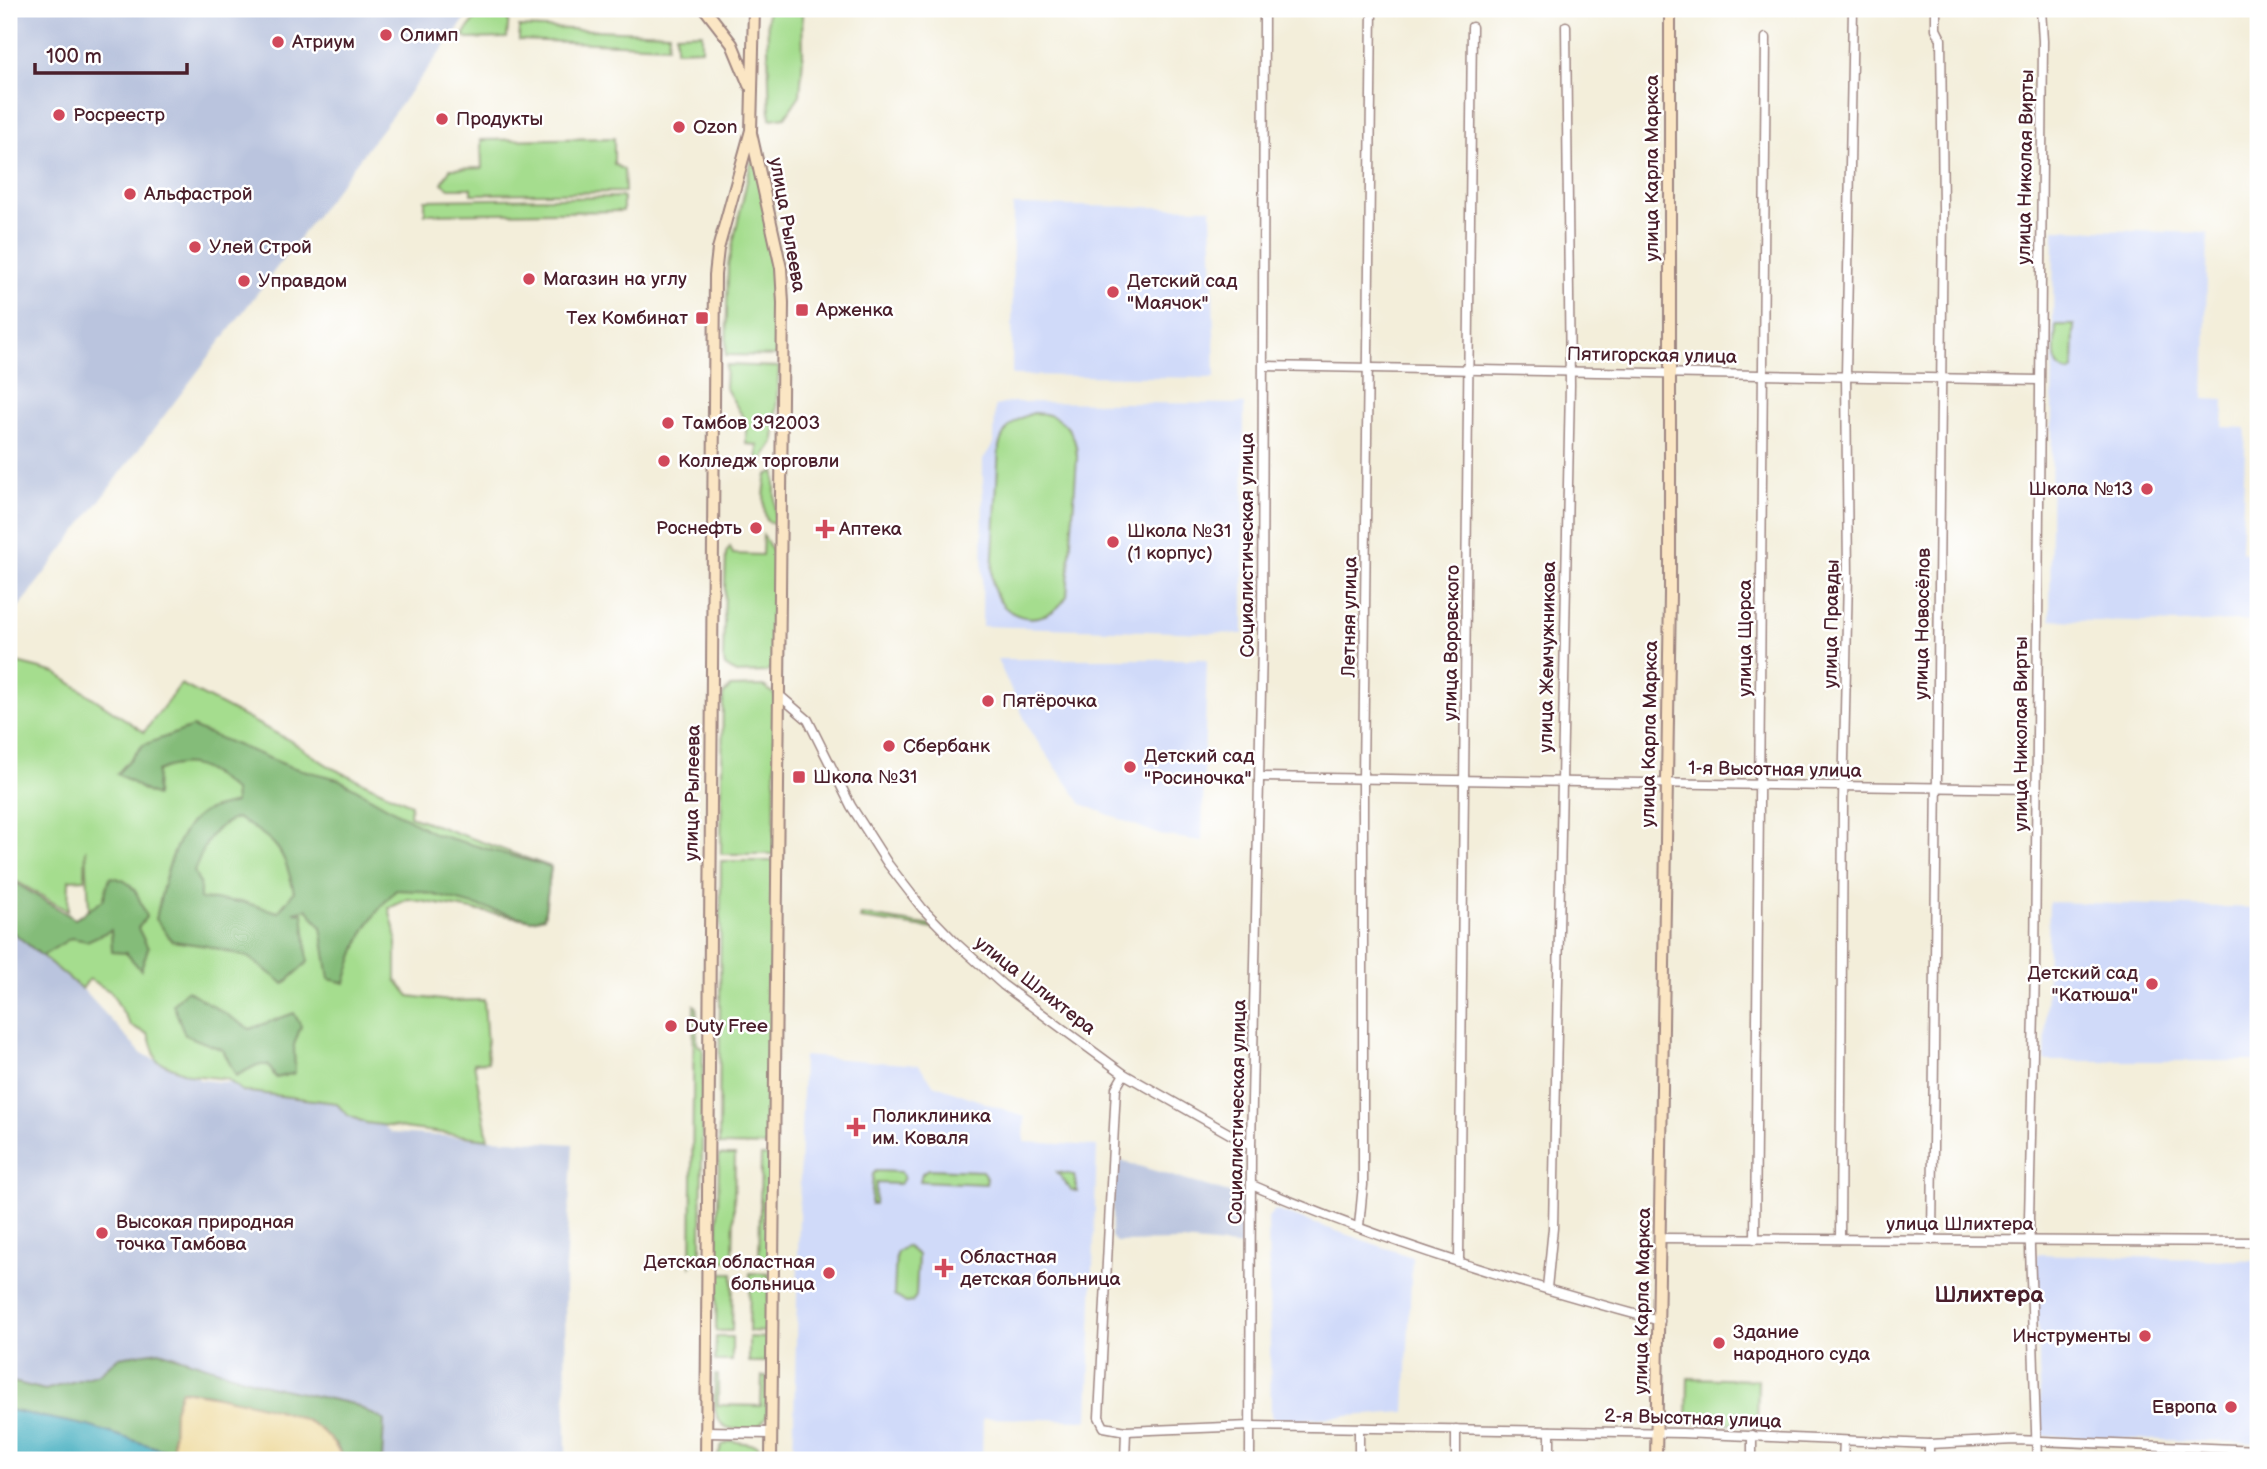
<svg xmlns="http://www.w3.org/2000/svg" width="2267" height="1469" viewBox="0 0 2267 1469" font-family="'Balsamiq Sans',sans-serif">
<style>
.built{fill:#d0daf9}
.industrial{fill:#bac4de}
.green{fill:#a5dd8e;stroke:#787e5c;stroke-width:2}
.forest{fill:#84bc79;stroke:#676e52;stroke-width:2;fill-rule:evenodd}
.sand{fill:#eeda9e;stroke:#9c7c64;stroke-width:2}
.water{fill:#3eabbd;stroke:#446574;stroke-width:2}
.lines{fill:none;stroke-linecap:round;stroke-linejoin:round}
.minor-casing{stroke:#9e8682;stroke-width:11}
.tertiary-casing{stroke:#9e8682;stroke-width:13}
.secondary-casing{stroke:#9e8682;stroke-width:14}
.minor{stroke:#fff;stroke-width:8}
.tertiary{stroke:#fff;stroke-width:10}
.secondary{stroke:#fbe6c4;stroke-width:10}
.poi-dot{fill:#d1495b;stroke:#fff;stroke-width:2.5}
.labels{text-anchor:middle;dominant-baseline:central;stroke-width:5;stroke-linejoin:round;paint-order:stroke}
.poi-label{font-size:19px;fill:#4a1f2b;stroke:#fff;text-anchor:start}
.street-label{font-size:19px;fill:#4a1f2b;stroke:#fff}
.quarter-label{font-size:23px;font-weight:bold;fill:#4a1f2b;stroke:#fff}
</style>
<rect width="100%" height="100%" fill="#fff"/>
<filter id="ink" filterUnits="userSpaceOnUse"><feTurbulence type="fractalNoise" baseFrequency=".0143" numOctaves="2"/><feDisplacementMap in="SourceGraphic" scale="14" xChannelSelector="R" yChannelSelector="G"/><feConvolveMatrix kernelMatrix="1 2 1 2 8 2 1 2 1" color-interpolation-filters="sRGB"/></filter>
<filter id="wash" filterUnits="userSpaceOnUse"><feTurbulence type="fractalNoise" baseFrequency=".00686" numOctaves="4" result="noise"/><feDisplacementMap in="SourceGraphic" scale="28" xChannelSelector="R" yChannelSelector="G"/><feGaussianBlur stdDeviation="1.57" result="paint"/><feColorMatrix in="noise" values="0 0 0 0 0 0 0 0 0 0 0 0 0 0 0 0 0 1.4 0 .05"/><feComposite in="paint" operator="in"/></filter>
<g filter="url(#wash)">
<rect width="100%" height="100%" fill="#f3eeda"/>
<g class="built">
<polygon points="1013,205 1211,208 1215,378 1012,375"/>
<polygon points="2054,229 2208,233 2204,399 2224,400 2223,427 2246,428 2241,551 2258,558 2258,620 2180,623 2050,620"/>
<polygon points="1012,402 1244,404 1243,634 982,626 983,459 994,443 995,406"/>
<polygon points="997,659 1207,659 1202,841 1160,835 1082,804 1030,731"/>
<polygon points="2049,902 2258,908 2258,1061 2045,1061"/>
<polygon points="803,1056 919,1065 933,1084 1025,1117 1024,1142 1097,1146 1088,1420 983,1418 982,1460 793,1460"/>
<polygon points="1275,1210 1412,1257 1405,1412 1276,1421 1271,1416 1268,1217"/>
<polygon points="2036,1254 2258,1261 2258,1443 2041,1436"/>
</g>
<g class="industrial">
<polygon points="9,9 473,9 9,620"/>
<polygon points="9,929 76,982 142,1054 201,1080 341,1093 392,1133 573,1144 565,1267 566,1460 382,1460 384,1420 353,1404 269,1386 159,1351 120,1357 99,1374 45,1390 9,1381"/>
<polygon points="1115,1159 1246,1198 1247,1247 1182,1241 1116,1242 1111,1237"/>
</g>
<g class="green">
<polygon points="767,9 802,9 803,57 800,95 785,117 770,119"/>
<polygon points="484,12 509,13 507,38 468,39 463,35 478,15"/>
<polygon points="519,27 669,33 668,46 519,40"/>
<polygon points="702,33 702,49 676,50 676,34"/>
<polygon points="614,138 614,164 624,170 625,192 471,194 471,188 449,188 442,183 450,169 482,168 481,140"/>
<polygon points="754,150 777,273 779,356 726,355 728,265"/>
<polygon points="623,197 623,211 425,214 425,200"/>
<path d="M2056 325H2074L2073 370 2070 372C2048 370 2056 342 2056 325Z"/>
<polygon points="726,365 779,367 774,442 757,468 758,445 746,444 746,422 725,387"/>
<path d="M1034 413C1061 413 1077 431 1077 458L1067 596C1044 634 991 619 992 574L999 446C1004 428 1015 418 1034 413Z"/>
<path d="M775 471V524L767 521C762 507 764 490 767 475Z"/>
<polygon points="763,535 776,557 776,663 766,672 736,673 725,666 723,657 726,553 730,547 733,554 762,555"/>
<polygon points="9,661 56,673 144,732 181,684 289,740 332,768 411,804 410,816 551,867 544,917 532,920 408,899 389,908 396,936 396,980 409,996 450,1001 484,1000 488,1062 474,1063 488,1139 366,1123 347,1115 336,1103 242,1091 227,1079 190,1075 157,1061 148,1034 131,1026 111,992 89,979 82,989 42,956 89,908 86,849 85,879 69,880 68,911 9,877"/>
<polygon points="764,686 776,696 774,854 721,854 723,695 730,687"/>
<polygon points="721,861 774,861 771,1146 719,1145"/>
<polygon points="861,915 933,926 934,929 860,919"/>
<polygon points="694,1005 697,1007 697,1044 703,1049 701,1250 691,1266"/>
<polygon points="719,1155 735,1155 733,1261 717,1261"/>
<polygon points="761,1156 770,1156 769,1262 759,1262"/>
<polygon points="928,1169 982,1171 987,1178 986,1184 920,1181 922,1173"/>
<polygon points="876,1171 901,1172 904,1178 900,1184 876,1183 875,1204 871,1204 873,1174"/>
<polygon points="1057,1172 1074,1175 1077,1191 1071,1190"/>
<polygon points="906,1246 918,1255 916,1296 912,1302 906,1303 894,1295 896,1253"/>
<polygon points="717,1273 733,1273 732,1331 716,1331"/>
<polygon points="750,1273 769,1274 768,1332 749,1331"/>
<polygon points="716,1337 732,1337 732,1361 715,1361"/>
<polygon points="749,1337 767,1338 767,1362 749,1362"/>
<path d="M715 1375H718V1405L761 1406 762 1376H767V1416L759 1426C752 1429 745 1429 737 1429 708 1429 715 1395 715 1375Z"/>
<polygon points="1688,1378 1758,1380 1757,1424 1687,1422"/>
<polygon points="731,1441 757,1445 767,1460 716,1460 722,1445"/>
</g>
<g class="forest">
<path d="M192 727 291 767 338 779 435 834 551 867 544 917 532 920 419 891 396 890C365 922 357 941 345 983L329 979 321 927 307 909 294 912 303 913 308 962 284 984 248 957 207 946 172 941 156 919C162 889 173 834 199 815 207 808 225 806 235 803L234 791C208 768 190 756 157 771L156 796C141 791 131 780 117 774L143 745ZM237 818C277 842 283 846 294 892L278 912 243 902 200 899V884L194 871C205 846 209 827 237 818Z"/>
<path d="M110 877C134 879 139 896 146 917L138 928 148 948 141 970 126 953 112 952 111 930 87 941 71 938 42 956 9 929V879L75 919 103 900Z"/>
<polygon points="187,990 250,1029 294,1013 301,1026 294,1045 295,1073 276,1078 268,1065 257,1065 236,1076 223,1050 185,1035 173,1004"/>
<polygon points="159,1351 269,1386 353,1404 384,1420 382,1460 344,1460 336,1444 275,1411 210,1394 181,1390 174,1410 173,1453 88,1426 9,1410 9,1381 45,1390 99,1374 119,1357"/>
</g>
<path class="sand" d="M181 1390C216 1395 275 1406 307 1421 323 1429 336 1445 344 1460H195L173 1453 174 1410Z"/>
<polygon class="water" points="9,1410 88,1426 195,1460 9,1460"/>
</g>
<g filter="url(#ink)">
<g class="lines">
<g class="minor-casing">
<g id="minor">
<polyline points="1264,366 2039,380"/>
<polyline points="779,695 808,720 851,806 888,864 922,908 955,942 1003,985 1124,1074 1251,1146"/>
<polyline points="1260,777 2037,789"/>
<polyline points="1124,1074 1116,1088 1099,1417 1104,1427 1126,1431 1250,1426 1682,1433 1929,1444 2015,1440 2258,1450"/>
<path d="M1252 1185C1383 1242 1523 1284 1660 1321"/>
<polyline points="1359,1226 1363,1185 1363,779 1372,9"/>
<polyline points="1661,1238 2258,1242"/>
<polyline points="1755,1239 1766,38"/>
<polyline points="1840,1239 1843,801 1848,576 1846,375 1853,9"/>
<polyline points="1932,1240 1943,210 1941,39 1936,29 1936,9"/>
<polyline points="1459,1260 1472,27"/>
<polyline points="1547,1288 1553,1228 1570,385 1566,26"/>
<polyline points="1125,1460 1126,1431"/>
<polyline points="1250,1460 1251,1146 1262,644 1264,9"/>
<polyline points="1359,1460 1359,1428"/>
<polyline points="1456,1460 1456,1429"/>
<polyline points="1550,1460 1550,1431"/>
<polyline points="1752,1460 1752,1435"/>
<polyline points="1843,1460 1844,1441"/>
<polyline points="1929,1460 1929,1444"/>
<polyline points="2037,1460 2029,1218 2035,970 2043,41 2041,9"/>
</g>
</g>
<g class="tertiary-casing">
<polyline id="tertiary" points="705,1432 771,1433"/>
</g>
<g class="secondary-casing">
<g id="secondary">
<polyline points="705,9 732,44 749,85"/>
<polyline points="751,133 781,268 783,303 771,1460"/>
<polyline points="706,1460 715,275 718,249 751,130 754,9"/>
<polyline points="1656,1460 1670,594 1670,9"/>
</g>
</g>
<use href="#minor" class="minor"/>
<use href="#tertiary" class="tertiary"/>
<use href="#secondary" class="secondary"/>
</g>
</g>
<g class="poi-dot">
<circle cx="386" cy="35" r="7"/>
<circle cx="278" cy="42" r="7"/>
<circle cx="59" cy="115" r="7"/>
<circle cx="442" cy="119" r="7"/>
<circle cx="679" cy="127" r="7"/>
<circle cx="130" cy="194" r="7"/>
<circle cx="195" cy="247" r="7"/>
<circle cx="529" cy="279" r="7"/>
<circle cx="244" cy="281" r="7"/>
<circle cx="1113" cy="292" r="7"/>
<rect x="795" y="303" width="14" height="14" rx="3.5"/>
<rect x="695" y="311" width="14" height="14" rx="3.5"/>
<circle cx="668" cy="423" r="7"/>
<circle cx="664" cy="461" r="7"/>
<circle cx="2147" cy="489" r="7"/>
<circle cx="756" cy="528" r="7"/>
<path d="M821.5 518.5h7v7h7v7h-7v7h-7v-7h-7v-7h7z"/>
<circle cx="1113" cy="542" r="7"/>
<circle cx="988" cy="701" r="7"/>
<circle cx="889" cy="746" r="7"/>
<circle cx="1130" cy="767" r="7"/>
<rect x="792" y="770" width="14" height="14" rx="3.5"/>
<circle cx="2152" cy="984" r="7"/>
<circle cx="671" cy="1026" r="7"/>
<path d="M852.5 1116.5h7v7h7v7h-7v7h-7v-7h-7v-7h7z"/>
<circle cx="102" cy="1233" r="7"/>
<path d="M940.5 1257.5h7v7h7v7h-7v7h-7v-7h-7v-7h7z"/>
<circle cx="829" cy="1273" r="7"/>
<circle cx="2145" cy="1336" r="7"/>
<circle cx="1719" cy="1343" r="7"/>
<circle cx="2231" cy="1407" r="7"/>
</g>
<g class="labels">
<g class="poi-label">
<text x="400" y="35">Олимп</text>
<text x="292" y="42">Атриум</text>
<text x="73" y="115">Росреестр</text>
<text x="456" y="119">Продукты</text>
<text x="693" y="127">Ozon</text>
<text x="144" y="194">Альфастрой</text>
<text x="209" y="247">Улей Строй</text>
<text x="543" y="279">Магазин на углу</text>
<text x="258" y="281">Управдом</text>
<text x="1127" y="281">Детский сад<tspan x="1127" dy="22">"Маячок"</tspan></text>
<text x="816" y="310">Арженка</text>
<text x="688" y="318" text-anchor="end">Тех Комбинат</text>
<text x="682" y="423">Тамбов 392003</text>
<text x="678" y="461">Колледж торговли</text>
<text x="2133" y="489" text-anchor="end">Школа №13</text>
<text x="742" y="528" text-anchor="end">Роснефть</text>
<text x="839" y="529">Аптека</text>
<text x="1127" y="531">Школа №31<tspan x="1127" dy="22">(1 корпус)</tspan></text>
<text x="1002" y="701">Пятёрочка</text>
<text x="903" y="746">Сбербанк</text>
<text x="1144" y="756">Детский сад<tspan x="1144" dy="22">"Росиночка"</tspan></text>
<text x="813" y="777">Школа №31</text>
<text x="2138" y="973" text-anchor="end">Детский сад<tspan x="2138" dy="22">"Катюша"</tspan></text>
<text x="685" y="1026">Duty Free</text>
<text x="872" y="1116">Поликлиника<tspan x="872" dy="22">им. Коваля</tspan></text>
<text x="116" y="1222">Высокая природная<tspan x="116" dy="22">точка Тамбова</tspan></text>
<text x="960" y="1257">Областная<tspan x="960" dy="22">детская больница</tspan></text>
<text x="815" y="1262" text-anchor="end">Детская областная<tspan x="815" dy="22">больница</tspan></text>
<text x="1733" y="1332">Здание<tspan x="1733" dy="22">народного суда</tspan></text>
<text x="2131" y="1336" text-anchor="end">Инструменты</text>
<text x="2217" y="1407" text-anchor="end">Европа</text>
</g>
<g class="street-label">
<text transform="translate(2026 167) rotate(-89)">улица Николая Вирты</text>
<text transform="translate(1652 168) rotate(-90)">улица Карла Маркса</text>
<text transform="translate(787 225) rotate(80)">улица Рылеева</text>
<text transform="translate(1652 356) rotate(1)">Пятигорская улица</text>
<text transform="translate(1247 545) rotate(-90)">Социалистическая улица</text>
<text transform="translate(1350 617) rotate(-89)">Летняя улица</text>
<text transform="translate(1832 624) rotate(-89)">улица Правды</text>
<text transform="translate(1923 624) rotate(-89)">улица Новосёлов</text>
<text transform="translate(1745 638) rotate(-90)">улица Щорса</text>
<text transform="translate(1452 643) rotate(-89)">улица Воровского</text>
<text transform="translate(1548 657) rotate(-89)">улица Жемчужникова</text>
<text transform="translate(1650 734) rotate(-89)">улица Карла Маркса</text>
<text transform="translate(2021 734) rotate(-90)">улица Николая Вирты</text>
<text transform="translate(1775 770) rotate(1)">1-я Высотная улица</text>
<text transform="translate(693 793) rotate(-89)">улица Рылеева</text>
<text transform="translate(1035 986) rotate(38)">улица Шлихтера</text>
<text transform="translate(1238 1112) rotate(-89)">Социалистическая улица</text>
<text x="1960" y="1224">улица Шлихтера</text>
<text transform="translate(1643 1301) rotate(-89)">улица Карла Маркса</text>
<text transform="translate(1693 1419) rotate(2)">2-я Высотная улица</text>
</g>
<g class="quarter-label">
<text x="1989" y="1295">Шлихтера</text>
</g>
</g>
<rect width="2267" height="1469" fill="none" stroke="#fff" stroke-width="35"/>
<path d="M35 63v10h152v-10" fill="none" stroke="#4a1f2b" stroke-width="3.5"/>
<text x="46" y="63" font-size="21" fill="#4a1f2b" stroke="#ffffff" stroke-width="5" paint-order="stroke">100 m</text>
</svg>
